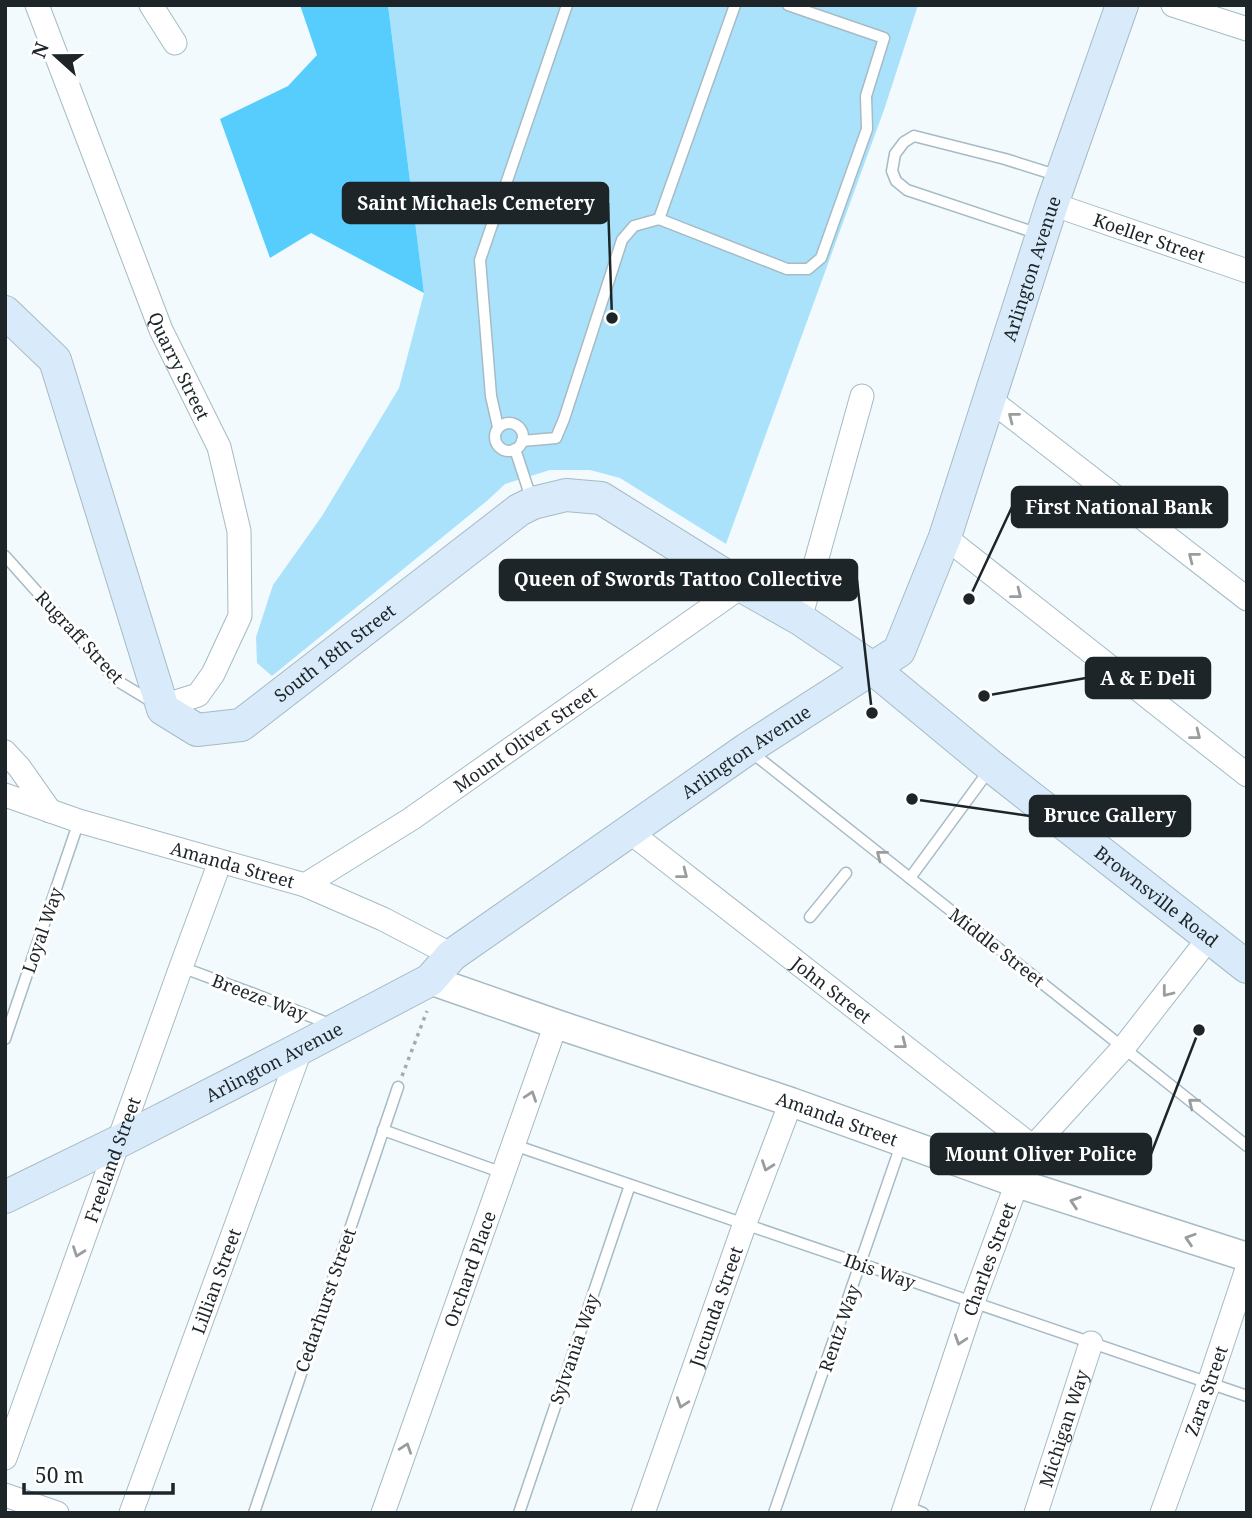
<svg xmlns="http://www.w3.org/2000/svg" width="1252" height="1518" viewBox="0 0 1252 1518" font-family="'Noto Serif',serif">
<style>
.green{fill:#aae2fb}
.forest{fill:#56cdfc}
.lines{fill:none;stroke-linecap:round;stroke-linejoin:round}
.service-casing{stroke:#a6bbc4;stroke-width:13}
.minor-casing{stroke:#a6bbc4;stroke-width:25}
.tertiary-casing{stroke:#a6bbc4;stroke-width:31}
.secondary-casing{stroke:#a6bbc4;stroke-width:34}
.path{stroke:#a4acb0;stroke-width:3.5;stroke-dasharray:3.5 5;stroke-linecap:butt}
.service{stroke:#fff;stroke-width:10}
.minor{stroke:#fff;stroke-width:23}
.tertiary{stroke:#fff;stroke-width:28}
.secondary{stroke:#d9eafa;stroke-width:32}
.oneway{stroke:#999d9e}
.labels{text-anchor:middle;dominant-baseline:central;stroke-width:6;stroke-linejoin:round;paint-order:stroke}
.street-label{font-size:18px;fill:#1d2528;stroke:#fff}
.leader{fill:none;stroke:#1d2528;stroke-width:2.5}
.callout-dot{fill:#1d2528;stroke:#fff;stroke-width:2.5}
.callout{fill:#1d2528;stroke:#1d2528;stroke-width:2.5}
.callout-label{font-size:19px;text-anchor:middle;font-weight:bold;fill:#fff}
</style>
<rect width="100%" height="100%" fill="#f2fafe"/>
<polygon class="green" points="388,5 918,5 885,107 726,544 620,478 590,470 550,470 505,484 488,500 272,676 257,663 256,637 273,585 322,516 399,388 424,293"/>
<polygon class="forest" points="300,5 388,5 424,293 311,233 270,258 220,119 288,86 317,55"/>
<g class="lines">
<g class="service-casing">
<g id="service">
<polyline points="659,219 735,5"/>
<polyline points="1039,234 907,190 896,181 892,171 895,154 904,142 914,136 1005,159 1059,176"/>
<circle cx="509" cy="437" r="14"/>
<polyline points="498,427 491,396 480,260 567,5"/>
<polyline points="522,441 556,438 564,419 622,240 634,226 659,219 787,269 808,269 821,258 867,129 866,96 884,38 788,5"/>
<polyline points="515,449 532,501"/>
<polyline points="5,556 116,680 154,703"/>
<polyline points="750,751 1247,1146"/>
<polyline points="910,878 990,769"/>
<polyline points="810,917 846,873"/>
<polyline points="181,967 262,997 332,1025"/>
<polyline points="5,1039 79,821"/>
<polyline points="383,1130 503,1173"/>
<polyline points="514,1145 1247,1396"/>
<polyline points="906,1506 923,1513"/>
<polyline points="254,1513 398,1087"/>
<polyline points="519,1513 630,1185"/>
<polyline points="774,1513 902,1142"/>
</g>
</g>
<g class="minor-casing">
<g id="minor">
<path id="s1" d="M37 5 161 330 219 447 239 531 240 616 213 674 198 695 176 702 163 709"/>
<polyline points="151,5 175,43"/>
<polyline points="1173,5 1247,29"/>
<path id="s2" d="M1052 204 1247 271"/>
<polyline points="988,398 1247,599"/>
<polyline points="945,537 1247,775"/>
<polyline points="800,619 862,396"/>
<polyline points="5,752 19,767 50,811"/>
<path id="s3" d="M5 795 79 821 305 885 383 919 452 955"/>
<path id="s4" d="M630 832 1033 1147"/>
<path id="s5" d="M305 885 411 819 742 586"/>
<path id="s6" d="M5 1458 181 967 220 862"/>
<polyline points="5,1495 57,1513"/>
<path id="s7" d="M131 1513 301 1048"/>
<path id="s8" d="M383 1513 556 1024"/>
<path id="s9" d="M643 1513 745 1223 791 1102"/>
<path id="s10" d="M903 1513 973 1302 1017 1183 1033 1147 1124 1047 1209 938"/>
<path id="s11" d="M1036 1513 1091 1343"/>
<path id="s12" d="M1162 1513 1209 1383 1247 1269"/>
</g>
</g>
<g class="tertiary-casing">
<g id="tertiary">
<path id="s13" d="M430 980 556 1024 791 1102 1017 1183 1247 1257"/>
</g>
</g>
<g class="secondary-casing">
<g id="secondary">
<path id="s14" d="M5 312 55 360 163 709 197 730 241 725 519 510 533 503 566 495 601 498 742 586 800 619 871 667 992 767 1247 967"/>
<path id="s15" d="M5 1197 118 1142 301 1048 430 980 452 955 747 749 899 651 945 537 1052 204 1122 5"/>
</g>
</g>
<polyline class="path" points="402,1076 427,1011"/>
<use href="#service" class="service"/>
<use href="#minor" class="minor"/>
<use href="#tertiary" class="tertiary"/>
<use href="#secondary" class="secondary"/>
</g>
<defs><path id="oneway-chevron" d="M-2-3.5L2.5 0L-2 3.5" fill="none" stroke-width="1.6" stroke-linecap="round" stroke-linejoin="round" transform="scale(1.75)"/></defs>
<g class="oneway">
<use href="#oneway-chevron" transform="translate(1013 417) rotate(-142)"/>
<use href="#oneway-chevron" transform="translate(1193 557) rotate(-142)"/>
<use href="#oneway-chevron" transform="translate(1017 594) rotate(38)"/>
<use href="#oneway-chevron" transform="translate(1196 735) rotate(38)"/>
<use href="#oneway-chevron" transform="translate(881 855) rotate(-142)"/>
<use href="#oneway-chevron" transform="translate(683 874) rotate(38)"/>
<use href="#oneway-chevron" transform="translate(1167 992) rotate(128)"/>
<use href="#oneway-chevron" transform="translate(902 1044) rotate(38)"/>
<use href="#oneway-chevron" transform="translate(531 1096) rotate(-71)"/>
<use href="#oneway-chevron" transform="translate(1193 1103) rotate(-141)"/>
<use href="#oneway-chevron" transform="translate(767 1166) rotate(110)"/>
<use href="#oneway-chevron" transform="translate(1075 1202) rotate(-162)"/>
<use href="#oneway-chevron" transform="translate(1190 1239) rotate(-162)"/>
<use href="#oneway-chevron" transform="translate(78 1252) rotate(110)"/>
<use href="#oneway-chevron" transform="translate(960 1340) rotate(108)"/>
<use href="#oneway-chevron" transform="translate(682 1403) rotate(109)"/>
<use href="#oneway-chevron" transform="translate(406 1448) rotate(-71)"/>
</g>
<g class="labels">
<g class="street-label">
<text stroke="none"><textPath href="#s2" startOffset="103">Koeller Street</textPath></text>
<text stroke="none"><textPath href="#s15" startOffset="1456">Arlington Avenue</textPath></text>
<text stroke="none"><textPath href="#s1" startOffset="388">Quarry Street</textPath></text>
<text transform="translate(80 637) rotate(47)">Rugraff Street</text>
<text stroke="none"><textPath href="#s14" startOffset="637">South 18th Street</textPath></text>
<text stroke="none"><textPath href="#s5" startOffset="264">Mount Oliver Street</textPath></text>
<text stroke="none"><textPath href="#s15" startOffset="868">Arlington Avenue</textPath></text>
<text stroke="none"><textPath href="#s3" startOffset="238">Amanda Street</textPath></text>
<text stroke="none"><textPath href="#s14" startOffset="1640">Brownsville Road</textPath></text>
<text transform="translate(42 930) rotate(-71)">Loyal Way</text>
<text transform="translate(997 947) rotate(38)">Middle Street</text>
<text stroke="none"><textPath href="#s4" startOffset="256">John Street</textPath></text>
<text transform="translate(260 997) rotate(21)">Breeze Way</text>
<text stroke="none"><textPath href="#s15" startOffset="301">Arlington Avenue</textPath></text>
<text stroke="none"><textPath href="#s13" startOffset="430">Amanda Street</textPath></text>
<text stroke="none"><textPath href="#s6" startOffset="317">Freeland Street</textPath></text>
<text stroke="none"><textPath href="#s10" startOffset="268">Charles Street</textPath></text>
<text stroke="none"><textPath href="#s8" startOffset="259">Orchard Place</textPath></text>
<text transform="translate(880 1271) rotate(19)">Ibis Way</text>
<text stroke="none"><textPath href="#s7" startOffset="247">Lillian Street</textPath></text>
<text transform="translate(325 1300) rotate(-71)">Cedarhurst Street</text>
<text stroke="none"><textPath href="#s9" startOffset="219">Jucunda Street</textPath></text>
<text transform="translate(839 1328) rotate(-71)">Rentz Way</text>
<text transform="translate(574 1349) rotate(-71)">Sylvania Way</text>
<text stroke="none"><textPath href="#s12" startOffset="130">Zara Street</textPath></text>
<text stroke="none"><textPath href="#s11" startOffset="89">Michigan Way</textPath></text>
</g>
</g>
<path class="leader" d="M612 318L608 203M969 599L1012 507M872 713L857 580M984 696L1086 678M912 799L1030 816M1199 1030L1151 1154"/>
<g class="callout-dot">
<circle cx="612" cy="318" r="7"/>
<circle cx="969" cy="599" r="7"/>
<circle cx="872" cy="713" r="7"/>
<circle cx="984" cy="696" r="7"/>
<circle cx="912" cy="799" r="7"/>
<circle cx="1199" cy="1030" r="7"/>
</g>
<g class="callout">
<rect x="343" y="183" width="265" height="40" rx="7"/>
<rect x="1012" y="487" width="215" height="40" rx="7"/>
<rect x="500" y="560" width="357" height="40" rx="7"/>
<rect x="1086" y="658" width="124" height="40" rx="7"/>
<rect x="1030" y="796" width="160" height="40" rx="7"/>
<rect x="931" y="1134" width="220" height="40" rx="7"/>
</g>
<g class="callout-label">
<text x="476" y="210">Saint Michaels Cemetery</text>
<text x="1119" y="514">First National Bank</text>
<text x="678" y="586">Queen of Swords Tattoo Collective</text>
<text x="1148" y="685">A &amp; E Deli</text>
<text x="1110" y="822">Bruce Gallery</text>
<text x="1041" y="1161">Mount Oliver Police</text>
</g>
<rect width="1252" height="1518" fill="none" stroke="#1d2528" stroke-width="14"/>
<g transform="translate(56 56) rotate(291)" stroke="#ffffff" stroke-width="5" paint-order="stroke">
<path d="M0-5L12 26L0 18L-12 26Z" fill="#1d2528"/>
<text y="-10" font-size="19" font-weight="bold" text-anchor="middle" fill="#1d2528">N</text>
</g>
<path d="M24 1483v10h149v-10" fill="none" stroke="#1d2528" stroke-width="3.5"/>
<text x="35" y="1483" font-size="21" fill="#1d2528" stroke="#ffffff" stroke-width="5" paint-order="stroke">50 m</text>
</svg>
